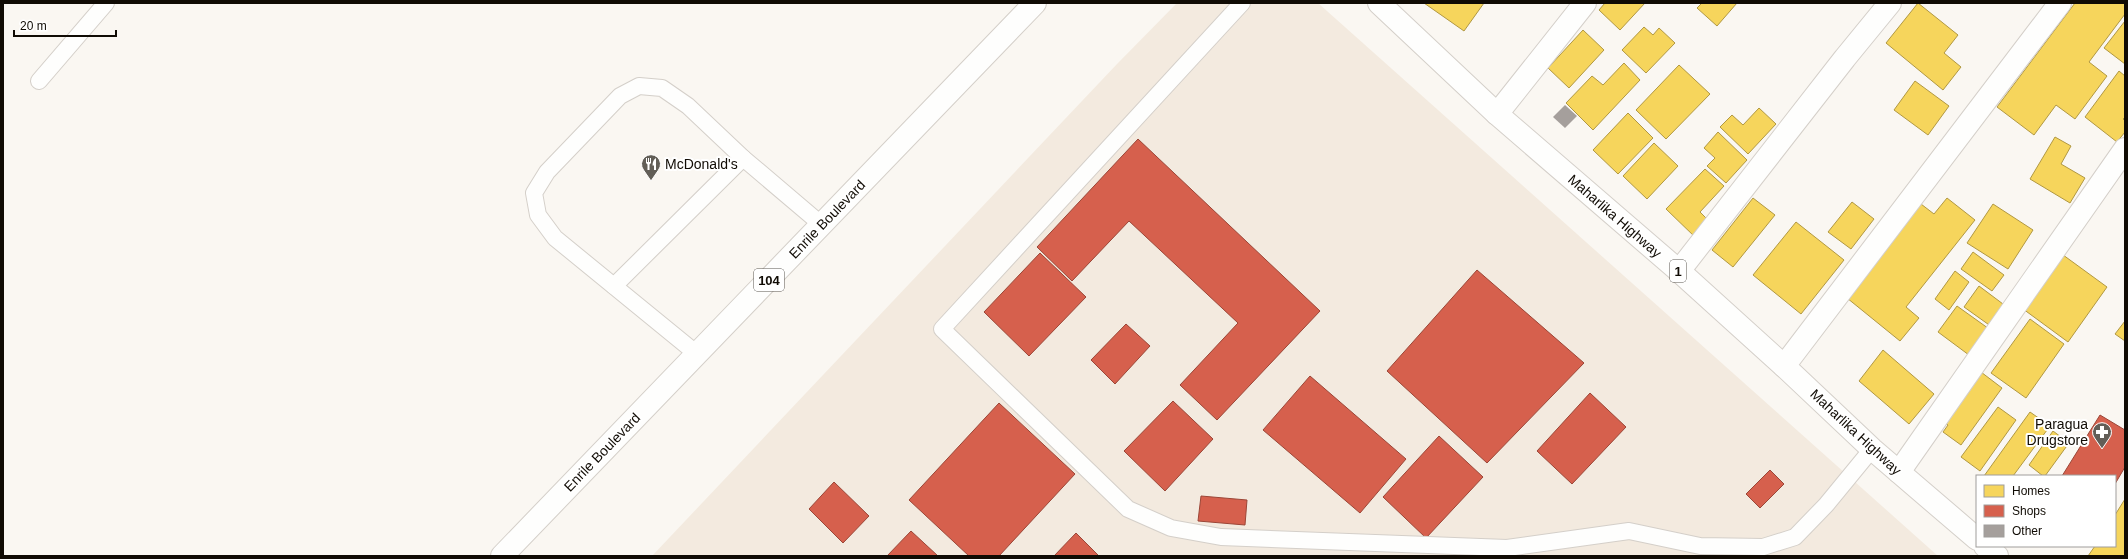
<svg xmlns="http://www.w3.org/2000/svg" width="2128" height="559" viewBox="0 0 2128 559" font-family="Arial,sans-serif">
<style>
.built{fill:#f3eadf}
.homes{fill:#f6d55c;stroke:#b19842}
.shops{fill:#d6604d;stroke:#9b4637}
.building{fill:#a59f9c}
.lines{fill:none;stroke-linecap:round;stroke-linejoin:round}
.service-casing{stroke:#d4cfc9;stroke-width:18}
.minor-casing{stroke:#d4cfc9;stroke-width:24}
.trunk-casing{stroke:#d4cfc9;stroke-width:24}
.service{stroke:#fefefd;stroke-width:16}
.minor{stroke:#fefefd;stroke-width:22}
.trunk{stroke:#fefefd;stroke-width:22}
.labels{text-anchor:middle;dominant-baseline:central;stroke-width:4;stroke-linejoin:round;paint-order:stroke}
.shield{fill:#fff;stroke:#58544f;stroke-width:1}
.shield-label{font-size:13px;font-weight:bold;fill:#100b04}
.poi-label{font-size:14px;fill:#100b04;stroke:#fff;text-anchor:start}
.street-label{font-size:14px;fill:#100b04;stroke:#fff}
</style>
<rect width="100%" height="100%" fill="#faf7f2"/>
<polygon class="built" points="1177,3 1318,3 1938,556 652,556 1117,64"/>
<g class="homes">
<polygon points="1424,3 1484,3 1464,31"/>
<polygon points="1605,3 1645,3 1620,30 1599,10"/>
<polygon points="1702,3 1737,3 1717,26 1697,8"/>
<polygon points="1918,3 1958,35 1944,53 1961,67 1943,90 1886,43"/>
<polygon points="2075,3 2125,3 2125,14 2089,62 2107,76 2075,119 2056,105 2034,135 1997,107"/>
<polygon points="2125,21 2125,64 2104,48"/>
<polygon points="1644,27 1653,35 1659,28 1675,43 1646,73 1622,50"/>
<polygon points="1583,30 1604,50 1569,88 1548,68"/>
<polygon points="1624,63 1640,80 1593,130 1566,103 1592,76 1603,85"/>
<polygon points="1679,65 1710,94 1666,139 1636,110"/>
<polygon points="2119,71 2125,76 2125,117 2123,119 2125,121 2125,132 2117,142 2085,117"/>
<polygon points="1915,81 1949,106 1928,135 1894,110"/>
<polygon points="1759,108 1776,124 1748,154 1720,127 1732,115 1743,125"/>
<polygon points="1628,113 1653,138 1618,174 1593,150"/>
<polygon points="1718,132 1747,160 1726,183 1707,166 1715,158 1704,148"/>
<polygon points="2055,137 2071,146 2061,164 2085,178 2070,203 2030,179"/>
<polygon points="1654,143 1678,166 1647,199 1623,176"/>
<polygon points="1705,169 1724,186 1700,212 1711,223 1696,238 1666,209"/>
<polygon points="1753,198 1775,215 1733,267 1712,250"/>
<polygon points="1947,198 1975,220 1906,307 1919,318 1900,341 1847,298 1921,204 1934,214"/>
<polygon points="1852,202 1874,219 1851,249 1828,232"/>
<polygon points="1993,204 2033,230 2008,269 1967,243"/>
<polygon points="1796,222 1844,260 1801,314 1753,275"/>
<polygon points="1973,252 2004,275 1992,291 1961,269"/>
<polygon points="2059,252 2107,287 2068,342 2019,306"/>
<polygon points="1955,271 1969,282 1949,310 1935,299"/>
<polygon points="1979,286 2007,307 1992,327 1964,307"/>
<polygon points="1957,306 1992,331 1973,358 1938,332"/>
<polygon points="2030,319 2064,344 2026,398 1991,373"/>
<polygon points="2125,321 2125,341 2115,334"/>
<polygon points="1883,350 1934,394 1909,424 1859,381"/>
<polygon points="1977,369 2002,388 1961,445 1943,432 1948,425 1940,420"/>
<polygon points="1998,407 2016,420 1980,471 1961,457"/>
<polygon points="2030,412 2050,426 2013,476 1984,476"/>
<polygon points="2053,431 2069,443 2045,476 2043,476 2029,465"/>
<polygon points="2125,499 2125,556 2088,556 2095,546 2115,546 2115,515"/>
</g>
<g class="shops">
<polygon points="1138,139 1320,311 1217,420 1180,385 1238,323 1129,221 1072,281 1037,247"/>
<polygon points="1040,253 1086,297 1029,356 984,312"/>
<polygon points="1477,270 1584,363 1487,463 1387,371"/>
<polygon points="1126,324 1150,346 1115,384 1091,360"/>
<polygon points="1310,376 1406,459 1360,513 1263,430"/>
<polygon points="1590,393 1626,427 1572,484 1537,451"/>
<polygon points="1173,401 1213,439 1165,491 1124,451"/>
<polygon points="999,403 1075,474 999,556 969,556 909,500"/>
<polygon points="2100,415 2125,430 2125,467 2115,484 2115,476 2062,476"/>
<polygon points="1439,436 1483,477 1426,538 1383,497"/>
<polygon points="1770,470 1784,484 1760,508 1746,494"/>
<polygon points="834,482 869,516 843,543 809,509"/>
<polygon points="1201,496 1247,500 1245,525 1198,521"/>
<polygon points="911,531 938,556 887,556"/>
<polygon points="1076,533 1099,556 1054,556"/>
</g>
<polygon class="building" points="1565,105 1577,116 1565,128 1553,117"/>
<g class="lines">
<g class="service-casing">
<g id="service">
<polyline points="1242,3 942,329 1128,509 1171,528 1221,537 1507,548 1629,531 1700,546 1763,547 1795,537 1826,505 1872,449"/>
<polyline points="39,81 106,3"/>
<polyline points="614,286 743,158"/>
<polyline points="697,354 555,238 538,215 534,193 547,172 620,96 639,86 662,88 688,106 743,158 822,225"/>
</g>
</g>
<g class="minor-casing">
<g id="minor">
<polyline points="1497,114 1585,3"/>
<polyline points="1679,271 1845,58 1890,3"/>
<polyline points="1784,366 2060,3"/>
<polyline points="1899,472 2125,149"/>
</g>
</g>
<g class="trunk-casing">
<g id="trunk">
<polyline points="1379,3 1497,114 1679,271 1784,366 1872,449 1977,539"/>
<polyline points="1985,546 1997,556"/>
<polyline points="502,556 1035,3"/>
</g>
</g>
<use href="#service" class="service"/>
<use href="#minor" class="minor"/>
<use href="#trunk" class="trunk"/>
</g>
<defs>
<g id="restaurant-pin" transform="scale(1)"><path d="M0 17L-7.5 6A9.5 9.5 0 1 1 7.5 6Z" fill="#625e57" stroke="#fff"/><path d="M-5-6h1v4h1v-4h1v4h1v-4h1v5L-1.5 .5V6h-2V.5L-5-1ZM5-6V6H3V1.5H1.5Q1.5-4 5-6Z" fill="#fff"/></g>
<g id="pharmacy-pin" transform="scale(1)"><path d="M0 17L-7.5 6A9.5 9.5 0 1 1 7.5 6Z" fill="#625e57" stroke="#fff"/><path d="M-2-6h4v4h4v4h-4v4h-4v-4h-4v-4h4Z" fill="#fff"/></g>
</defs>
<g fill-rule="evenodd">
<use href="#restaurant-pin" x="651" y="164"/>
<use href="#pharmacy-pin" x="2102" y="432"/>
</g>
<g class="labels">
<g class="shield">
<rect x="1670" y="260" width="16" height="22" rx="3"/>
<rect x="754" y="269" width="30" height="22" rx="3"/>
</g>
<g class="shield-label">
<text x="1678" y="271">1</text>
<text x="769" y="280">104</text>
</g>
<g class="poi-label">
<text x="665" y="164">McDonald's</text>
<text x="2088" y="424" text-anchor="end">Paragua<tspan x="2088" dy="16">Drugstore</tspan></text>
</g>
<g class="street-label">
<text transform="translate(1615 216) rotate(41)">Maharlika Highway</text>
<text transform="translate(827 219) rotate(-46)">Enrile Boulevard</text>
<text transform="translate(1856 432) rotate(43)">Maharlika Highway</text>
<text transform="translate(602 452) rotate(-46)">Enrile Boulevard</text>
</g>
</g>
<rect width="2128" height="559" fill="none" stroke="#100b04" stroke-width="8"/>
<rect x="1976" y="475" width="140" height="72" fill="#ffffff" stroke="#9f9d9b"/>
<rect x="1984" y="485" width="20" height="12" fill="#f6d55c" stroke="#9f9d9b"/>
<text x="2012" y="495" font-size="12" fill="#100b04">Homes</text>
<rect x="1984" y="505" width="20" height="12" fill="#d6604d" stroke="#9f9d9b"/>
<text x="2012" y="515" font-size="12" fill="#100b04">Shops</text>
<rect x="1984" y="525" width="20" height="12" fill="#a59f9c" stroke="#9f9d9b"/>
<text x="2012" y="535" font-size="12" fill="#100b04">Other</text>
<path d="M14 30v6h102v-6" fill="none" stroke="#100b04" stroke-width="2"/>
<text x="20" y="30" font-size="12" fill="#100b04" stroke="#ffffff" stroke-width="3" paint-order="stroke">20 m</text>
</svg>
